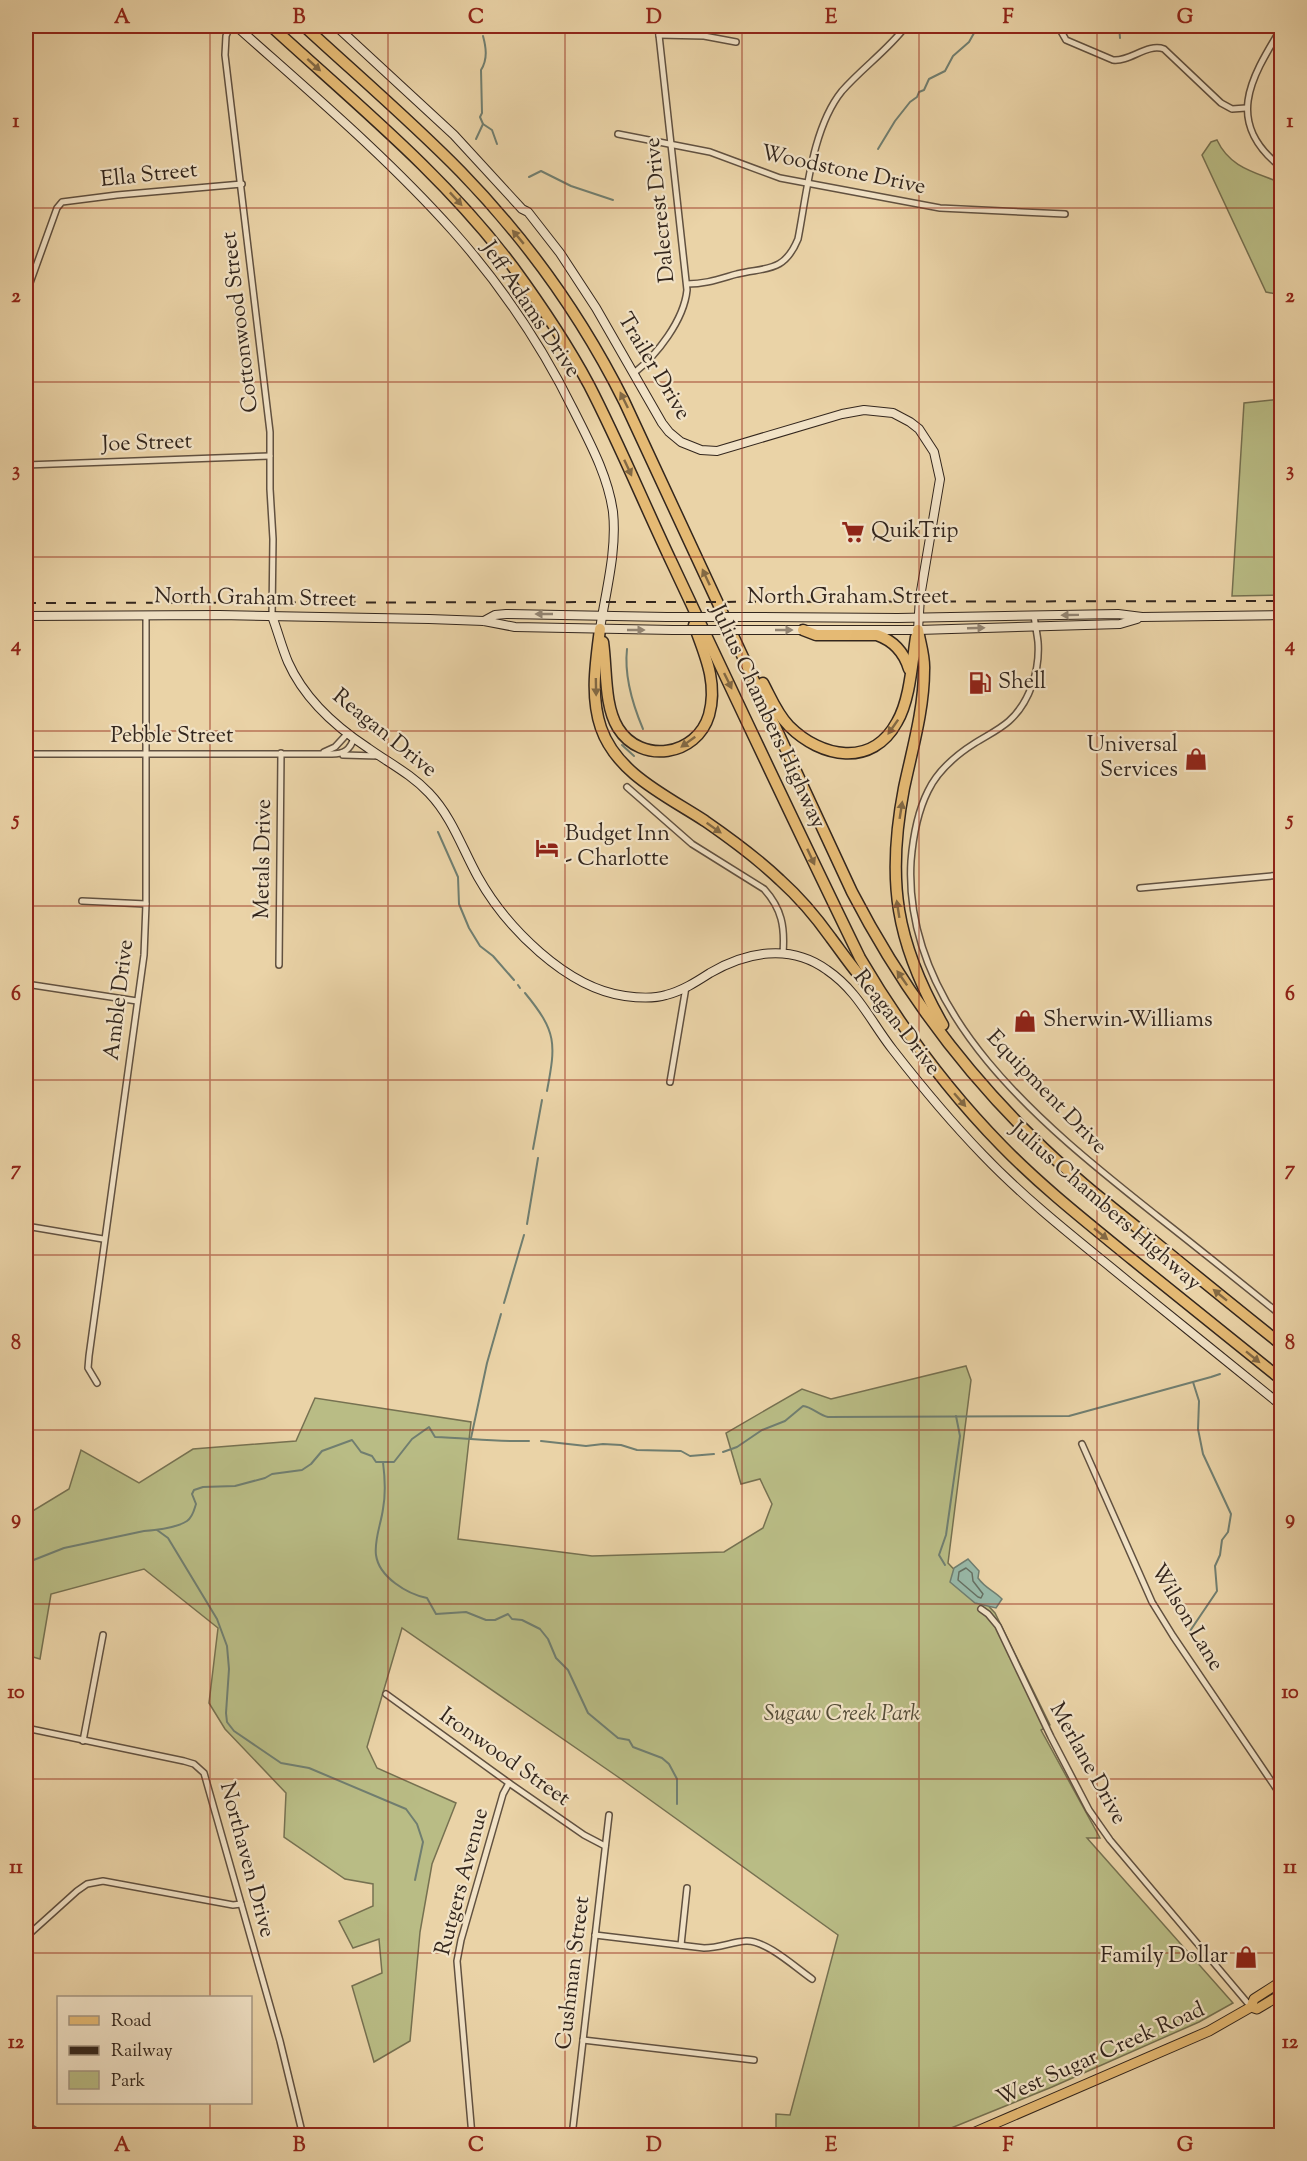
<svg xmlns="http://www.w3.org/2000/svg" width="1307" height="2161" viewBox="0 0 1307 2161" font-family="'Sorts Mill Goudy',serif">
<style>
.green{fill:#b9bc85;stroke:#767151;stroke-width:1.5}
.water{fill:#98b8a7;stroke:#707e70;stroke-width:1.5}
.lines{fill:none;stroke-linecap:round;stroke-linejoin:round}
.shore{stroke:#666f62;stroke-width:1.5}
.stream{stroke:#707e70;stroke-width:2}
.street-casing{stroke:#615140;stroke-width:8}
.secondary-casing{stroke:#33261d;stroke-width:10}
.primary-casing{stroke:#33261d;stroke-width:11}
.highway-casing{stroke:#33261d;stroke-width:13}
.street{stroke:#f1e2c6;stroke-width:5}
.secondary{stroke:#f1e2c6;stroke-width:8}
.primary{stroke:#e5ba74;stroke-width:9}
.highway{stroke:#e5ba74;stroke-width:10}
.rail{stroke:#33261d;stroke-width:2;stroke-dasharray:10 10;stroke-linecap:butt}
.secondary-bridge-casing{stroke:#33261d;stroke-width:10;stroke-linecap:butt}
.secondary-bridge{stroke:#f1e2c6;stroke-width:8}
.oneway{fill:#836944}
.oneway2{fill:#928472}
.grid{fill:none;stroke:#8f2418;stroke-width:1.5;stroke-opacity:0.55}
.labels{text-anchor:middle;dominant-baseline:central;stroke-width:4.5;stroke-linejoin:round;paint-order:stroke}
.street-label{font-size:22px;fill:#33261d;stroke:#f1e2c6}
.poi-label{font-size:22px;fill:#33261d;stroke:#f1e2c6;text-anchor:start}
.park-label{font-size:22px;font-style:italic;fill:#544c37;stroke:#f1e2c6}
.neatline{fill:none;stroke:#8f2418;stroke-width:2}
.grid-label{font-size:20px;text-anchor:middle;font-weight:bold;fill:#8f2418}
</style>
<rect width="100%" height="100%" fill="#ead3a7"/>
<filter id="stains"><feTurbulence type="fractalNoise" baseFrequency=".00333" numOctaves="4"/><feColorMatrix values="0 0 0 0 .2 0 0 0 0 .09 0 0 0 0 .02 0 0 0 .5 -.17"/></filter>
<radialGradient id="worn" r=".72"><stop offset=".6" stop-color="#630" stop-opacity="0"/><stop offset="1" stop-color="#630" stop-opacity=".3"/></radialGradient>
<g class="green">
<path d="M1217 140C1230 168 1255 172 1281 183V295L1266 292 1202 155 1211 142Z"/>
<polygon points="1281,399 1281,595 1232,596 1244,403"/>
<polygon points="966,1366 971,1380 948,1563 995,1613 1050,1725 1041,1730 1100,1838 1087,1838 1233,2003 1199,2022 1052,2087 934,2135 776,2135 776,2114 790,2115 838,1935 621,1779 402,1628 367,1747 377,1768 456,1803 432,1864 420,1932 410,2041 374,2062 352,1986 382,1973 379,1939 353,1948 339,1921 373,1906 373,1884 345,1879 284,1837 286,1793 225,1729 209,1703 218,1628 144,1569 51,1594 40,1659 26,1655 26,1515 69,1489 81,1450 139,1483 193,1449 296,1441 315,1398 471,1422 458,1539 592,1556 724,1552 763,1528 772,1504 760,1479 741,1484 726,1433 802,1389 831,1399"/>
</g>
<path class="water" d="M968 1559 979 1571 978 1578C985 1588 994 1591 1002 1599L996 1608 975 1603 950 1582 954 1568Z"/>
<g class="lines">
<polygon class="shore" points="966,1568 972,1573 973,1581 983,1594 981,1598 978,1597 958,1580 959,1572"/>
<g class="stream">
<polyline points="1119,26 1120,38"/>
<path d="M483 36C486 47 488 59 481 70L482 113 480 117 483 124 492 130 497 144"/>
<polyline points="476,139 483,124"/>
<polyline points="878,149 895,121 910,102 917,97 919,92 924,90 929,79 945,71 953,56 969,42 978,26"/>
<polyline points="529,177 541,171 571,186 613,200"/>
<path d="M627 649C624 676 632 703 643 729"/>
<polyline points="622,745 634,756"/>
<polyline points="438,832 458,877 459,904 469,928 480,946 493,956 514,980"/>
<polyline points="518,985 520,988"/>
<path d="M525 993C557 1032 556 1043 547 1091"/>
<polyline points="533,1149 542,1100"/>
<polyline points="527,1224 538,1158"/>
<polyline points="504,1303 524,1235"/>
<polyline points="471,1438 487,1363 501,1314"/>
<polyline points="541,1441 586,1446 603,1444 621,1445 637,1450 681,1451 690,1456 714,1454"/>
<path d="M723 1452 737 1447 762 1430 785 1421 803 1406C812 1407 819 1415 828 1417L1069 1416 1211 1377 1220 1374"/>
<path d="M383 1462C385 1478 386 1493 383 1509 381 1524 374 1540 376 1555 379 1577 407 1594 427 1598L436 1614 466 1612 486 1620H495L508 1614 512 1619 522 1620 540 1629 548 1639 556 1658 568 1670 588 1713 618 1738 629 1740 633 1747 662 1758 669 1764 677 1779V1804"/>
<polyline points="157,1530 168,1538 217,1619 227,1646 229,1669 226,1713 227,1722 234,1731 281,1763 309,1768 406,1809 417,1824 423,1842 415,1880"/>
<path d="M26 1563 64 1548 144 1531C157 1530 176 1528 187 1521 193 1517 194 1510 196 1504L192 1494 194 1490 203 1487 235 1486 265 1478 272 1474 302 1470 311 1464 322 1451 352 1440 361 1452 372 1456 376 1462H394L412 1439 429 1427 435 1437C467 1438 497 1442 529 1441"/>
<polyline points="945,1565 939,1555 946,1535 960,1436 956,1416"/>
<polyline points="1190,1631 1217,1591 1215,1566 1220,1555 1222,1540 1228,1532 1231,1514 1203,1454 1198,1429 1199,1401 1193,1382"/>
</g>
<g class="street-casing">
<g id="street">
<polyline points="230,26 226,36 225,55 270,432 270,489 273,539 272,616"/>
<path d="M1058 26 1066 40 1113 60C1130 62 1147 43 1164 49L1221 103 1232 109 1246 108"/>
<path d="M1282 27C1251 78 1223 122 1282 168"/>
<polyline points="659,35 704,36 736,42"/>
<polyline points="618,134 710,152 780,178 940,208 1065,214"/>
<path d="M687 284C706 284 719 279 737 274 766 267 784 273 798 239 807 193 812 128 842 91 862 68 888 50 906 26"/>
<polyline points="26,294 57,208 62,202 117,195 242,184"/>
<path d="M634 373C657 355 684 320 687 290L658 26"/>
<polyline points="26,465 270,456"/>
<path d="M1034 615C1035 624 1037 633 1038 642 1040 670 1030 702 1009 721 999 730 986 736 975 743 956 755 938 770 928 791 917 813 913 837 911 861 902 1016 1049 1130 1157 1216 1199 1249 1240 1282 1282 1316"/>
<polyline points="1279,615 1282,655"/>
<polyline points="324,752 335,747 347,734"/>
<path d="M26 754H332C344 754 350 750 354 738"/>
<polyline points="343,755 378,756"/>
<path d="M627 787 692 844 764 889C782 909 785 927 783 953"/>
<polyline points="1140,888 1282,875"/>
<polyline points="82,901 146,904"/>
<polyline points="279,965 281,753"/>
<polyline points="26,984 137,1001"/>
<polyline points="670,1082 686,987"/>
<polyline points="26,1226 103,1239"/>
<polyline points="97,1383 88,1368 89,1356 144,955 146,904 146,615"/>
<polyline points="1082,1444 1152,1602 1173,1636 1282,1797"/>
<polyline points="981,1609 988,1614 998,1626 1051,1737 1089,1810 1110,1840 1251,2007"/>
<polyline points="386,1694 509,1783 584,1835 605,1846"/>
<polyline points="26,1728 184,1761 194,1764 204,1773 280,2041 303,2136"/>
<polyline points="83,1741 103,1635"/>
<path d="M595 1935 704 1948C719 1948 732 1942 746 1941 766 1940 796 1968 812 1979"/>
<polyline points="26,1937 77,1891 87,1884 103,1881 233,1905 241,1904"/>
<polyline points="681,1945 687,1888"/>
<polyline points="583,2040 754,2060"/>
<polyline points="26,2125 44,2136"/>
<polyline points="472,2136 457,1961 461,1940 503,1794 509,1783"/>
<polyline points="552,2136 571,2136"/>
<polyline points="572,2136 609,1815"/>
</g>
</g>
<g class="secondary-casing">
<g id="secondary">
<path d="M236 26C310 92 387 157 453 231 501 285 542 346 574 411 590 443 608 476 613 512 617 551 606 590 600 629"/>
<polyline points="336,26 454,135 522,209 528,212 560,253 596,308 662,423 669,432 681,442 701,450 717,451 842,414 864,410 893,413 910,422 919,429 934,452 940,479 920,597 918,630"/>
<polyline points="26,616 219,615 429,619 484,621 515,627 673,630"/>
<path d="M272 616C278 632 282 648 288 662 304 698 336 727 368 748 389 763 411 774 429 793 452 817 462 848 478 877 506 927 566 988 625 996 639 998 653 999 666 995 682 991 696 982 710 973 746 952 790 943 827 970 858 991 871 1022 893 1050 921 1086 951 1122 983 1155 1028 1202 1080 1242 1130 1283 1181 1324 1231 1365 1282 1406"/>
<polyline points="757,617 898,618 1118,614 1142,617 1282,615"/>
<polyline points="484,621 495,615 506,614 667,617"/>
<polyline points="764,630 918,630 1120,624 1137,619"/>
</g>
</g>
<g class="primary-casing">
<g id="primary">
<polyline points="1251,2007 1257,2009 1282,1994"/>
<polyline points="966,2136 1209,2031 1251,2007 1254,1999 1282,1981"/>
</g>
</g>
<g class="highway-casing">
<g id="highway">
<path d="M271 26C355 103 444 175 513 267 540 304 567 344 589 385 619 443 644 504 672 563 734 695 796 827 860 958 900 1026 947 1090 1002 1146 1043 1188 1088 1223 1133 1260 1182 1300 1232 1340 1282 1380"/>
<path d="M304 26C356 74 411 121 461 172 527 240 582 317 624 401L852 892C898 981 959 1065 1031 1136 1066 1171 1105 1202 1144 1233 1190 1271 1236 1308 1282 1345"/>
<path d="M600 629C596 661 590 696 601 728 617 774 667 796 705 821 731 839 757 858 780 880 799 897 816 917 831 938 846 958 859 978 877 994"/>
<path d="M803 630 816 635H877C894 641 904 652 909 669"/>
<path d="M918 630C920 643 925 657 924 670 924 710 912 750 904 788 886 881 896 943 943 1025"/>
<path d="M603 642C607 670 604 705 618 728 641 765 697 756 709 715 718 683 705 655 694 625"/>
<path d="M763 683C771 698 777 714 789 726 821 758 872 768 897 722 910 700 912 663 916 637"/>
</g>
</g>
<use href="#street" class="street"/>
<use href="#secondary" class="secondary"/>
<use href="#primary" class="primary"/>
<use href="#highway" class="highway"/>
<polyline class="rail" points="26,603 1282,601"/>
<g class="secondary-bridge-casing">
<g id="secondary-bridge">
<polyline points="667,617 757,617"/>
<polyline points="673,630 764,630"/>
</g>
</g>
<use href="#secondary-bridge" class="secondary-bridge"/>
</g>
<defs><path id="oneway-solid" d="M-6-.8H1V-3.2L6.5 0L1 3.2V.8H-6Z" transform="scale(1.5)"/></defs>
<g class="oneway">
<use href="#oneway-solid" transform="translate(314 65) rotate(42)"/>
<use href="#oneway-solid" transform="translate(456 199) rotate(47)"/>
<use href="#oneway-solid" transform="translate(518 237) rotate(-130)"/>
<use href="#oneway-solid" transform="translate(624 400) rotate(-116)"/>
<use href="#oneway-solid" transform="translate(628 468) rotate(65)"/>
<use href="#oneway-solid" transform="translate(706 577) rotate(-115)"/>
<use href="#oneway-solid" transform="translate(728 681) rotate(64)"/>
<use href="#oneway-solid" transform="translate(596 687) rotate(89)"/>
<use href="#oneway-solid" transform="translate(893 727) rotate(125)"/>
<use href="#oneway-solid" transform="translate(688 742) rotate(144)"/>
<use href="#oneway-solid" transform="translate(901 810) rotate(-81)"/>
<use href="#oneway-solid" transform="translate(714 828) rotate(35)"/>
<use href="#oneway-solid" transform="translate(811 857) rotate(65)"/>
<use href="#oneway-solid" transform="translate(898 909) rotate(-99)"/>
<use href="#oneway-solid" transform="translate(902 978) rotate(-125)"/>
<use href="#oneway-solid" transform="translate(960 1100) rotate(49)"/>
<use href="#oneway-solid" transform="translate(1101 1234) rotate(39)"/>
<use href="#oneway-solid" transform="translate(1220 1295) rotate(-141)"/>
<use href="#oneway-solid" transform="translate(1253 1357) rotate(39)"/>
</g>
<g class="oneway2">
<use href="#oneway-solid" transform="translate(544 614) rotate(-180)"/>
<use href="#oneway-solid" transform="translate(1070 615) rotate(179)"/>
<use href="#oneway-solid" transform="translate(976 628) rotate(-2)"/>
<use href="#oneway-solid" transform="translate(636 630)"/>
<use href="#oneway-solid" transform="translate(784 630)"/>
</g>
<path class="grid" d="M210 26V1998M388 26V2136M565 26V2136M742 26V2136M919 26V2136M1097 26V2136M26 208H1282M26 382H1282M26 557H1282M26 731H1282M26 906H1282M26 1080H1282M26 1255H1282M26 1430H1282M26 1604H1282M26 1779H1282M26 1953H1282M210 2102V2136"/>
<defs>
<g id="supermarket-bare" transform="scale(1.8)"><path d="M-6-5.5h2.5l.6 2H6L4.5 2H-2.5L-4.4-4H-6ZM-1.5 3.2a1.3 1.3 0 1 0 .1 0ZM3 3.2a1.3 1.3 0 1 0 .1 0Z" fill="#8f2418" stroke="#f1e2c6" stroke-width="2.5" paint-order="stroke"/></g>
<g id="fuel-bare" transform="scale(1.8)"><path d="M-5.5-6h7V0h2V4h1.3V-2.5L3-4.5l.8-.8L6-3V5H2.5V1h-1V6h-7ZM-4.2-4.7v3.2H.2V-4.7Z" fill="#8f2418" stroke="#f1e2c6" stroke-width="2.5" paint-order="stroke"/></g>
<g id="shop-bare" transform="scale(1.8)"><path d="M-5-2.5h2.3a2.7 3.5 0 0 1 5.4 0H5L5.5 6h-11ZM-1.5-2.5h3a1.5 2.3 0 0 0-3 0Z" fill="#8f2418" stroke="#f1e2c6" stroke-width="2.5" paint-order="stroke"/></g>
<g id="hotel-bare" transform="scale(1.8)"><path d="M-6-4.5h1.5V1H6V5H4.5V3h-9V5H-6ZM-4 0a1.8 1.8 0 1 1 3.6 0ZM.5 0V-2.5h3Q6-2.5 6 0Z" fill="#8f2418" stroke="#f1e2c6" stroke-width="2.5" paint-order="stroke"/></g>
</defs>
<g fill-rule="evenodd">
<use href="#supermarket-bare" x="853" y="532"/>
<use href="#fuel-bare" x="980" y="683"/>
<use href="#shop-bare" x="1196" y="759"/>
<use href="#hotel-bare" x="547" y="848"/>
<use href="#shop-bare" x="1025" y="1021"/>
<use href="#shop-bare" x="1246" y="1957"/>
</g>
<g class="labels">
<g class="street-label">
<text transform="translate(843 171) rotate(12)">Woodstone Drive</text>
<text transform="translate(149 176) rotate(-6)">Ella Street</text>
<text transform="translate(661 210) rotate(-96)">Dalecrest Drive</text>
<text transform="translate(530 310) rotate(56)">Jeff Adams Drive</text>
<text transform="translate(241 322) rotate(-97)">Cottonwood Street</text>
<text transform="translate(653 367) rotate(59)">Trailer Drive</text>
<text transform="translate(147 444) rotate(-2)">Joe Street</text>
<text x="848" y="598">North Graham Street</text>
<text transform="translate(255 599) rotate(1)">North Graham Street</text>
<text transform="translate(767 717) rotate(65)">Julius Chambers Highway</text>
<text transform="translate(384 734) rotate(39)">Reagan Drive</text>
<text x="172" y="737">Pebble Street</text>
<text transform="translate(264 859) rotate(-89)">Metals Drive</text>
<text transform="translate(120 1000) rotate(-83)">Amble Drive</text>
<text transform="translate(896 1023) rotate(52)">Reagan Drive</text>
<text transform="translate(1046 1093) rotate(46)">Equipment Drive</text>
<text transform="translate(1105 1207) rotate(41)">Julius Chambers Highway</text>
<text transform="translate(1186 1618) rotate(59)">Wilson Lane</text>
<text transform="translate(504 1758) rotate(35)">Ironwood Street</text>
<text transform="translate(1087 1764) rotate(61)">Merlane Drive</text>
<text transform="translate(246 1860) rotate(75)">Northaven Drive</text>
<text transform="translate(463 1882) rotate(-75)">Rutgers Avenue</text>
<text transform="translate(574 1973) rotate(-83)">Cushman Street</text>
<text transform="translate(1101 2055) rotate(-24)">West Sugar Creek Road</text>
</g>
<g class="poi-label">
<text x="871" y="532">QuikTrip</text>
<text x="998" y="683">Shell</text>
<text x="1178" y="746" text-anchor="end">Universal<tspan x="1178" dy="25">Services</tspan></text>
<text x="565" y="835">Budget Inn<tspan x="565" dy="25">- Charlotte</tspan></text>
<text x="1043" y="1021">Sherwin-Williams</text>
<text x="1228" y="1957" text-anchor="end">Family Dollar</text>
</g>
<g class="park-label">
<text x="842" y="1715">Sugaw Creek Park</text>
</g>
</g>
<rect width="1307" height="2161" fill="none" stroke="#ead3a7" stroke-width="66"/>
<rect x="57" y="1996" width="195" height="108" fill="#f1e2c6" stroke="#a59782" stroke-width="1.5"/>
<rect x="69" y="2016" width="30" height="9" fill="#e5ba74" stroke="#a59782" stroke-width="1.5"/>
<text x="111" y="2026" font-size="18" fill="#33261d">Road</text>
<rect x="69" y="2046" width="30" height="9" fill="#33261d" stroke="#a59782" stroke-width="1.5"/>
<text x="111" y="2056" font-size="18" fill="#33261d">Railway</text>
<rect x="69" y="2071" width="30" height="18" fill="#b9bc85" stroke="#a59782" stroke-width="1.5"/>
<text x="111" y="2086" font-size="18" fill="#33261d">Park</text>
<rect x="33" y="33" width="1241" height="2095" class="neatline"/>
<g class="grid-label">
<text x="122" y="23">A</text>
<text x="299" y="23">B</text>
<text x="476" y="23">C</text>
<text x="654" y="23">D</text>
<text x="831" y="23">E</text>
<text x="1008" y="23">F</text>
<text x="1185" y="23">G</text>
<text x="16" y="127">1</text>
<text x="1290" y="127">1</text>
<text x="16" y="302">2</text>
<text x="1290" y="302">2</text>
<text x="16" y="476">3</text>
<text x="1290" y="476">3</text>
<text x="16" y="651">4</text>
<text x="1290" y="651">4</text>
<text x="16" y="825">5</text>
<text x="1290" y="825">5</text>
<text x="16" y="1000">6</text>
<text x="1290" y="1000">6</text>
<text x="16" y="1175">7</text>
<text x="1290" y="1175">7</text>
<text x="16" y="1349">8</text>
<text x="1290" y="1349">8</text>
<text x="16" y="1524">9</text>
<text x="1290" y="1524">9</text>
<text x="16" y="1698">10</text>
<text x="1290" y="1698">10</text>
<text x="16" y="1873">11</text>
<text x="1290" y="1873">11</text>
<text x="16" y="2048">12</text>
<text x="1290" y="2048">12</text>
<text x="122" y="2151">A</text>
<text x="299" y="2151">B</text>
<text x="476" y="2151">C</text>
<text x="654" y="2151">D</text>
<text x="831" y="2151">E</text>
<text x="1008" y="2151">F</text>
<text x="1185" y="2151">G</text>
</g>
<rect width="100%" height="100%" filter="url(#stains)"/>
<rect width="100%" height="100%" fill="url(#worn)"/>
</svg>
